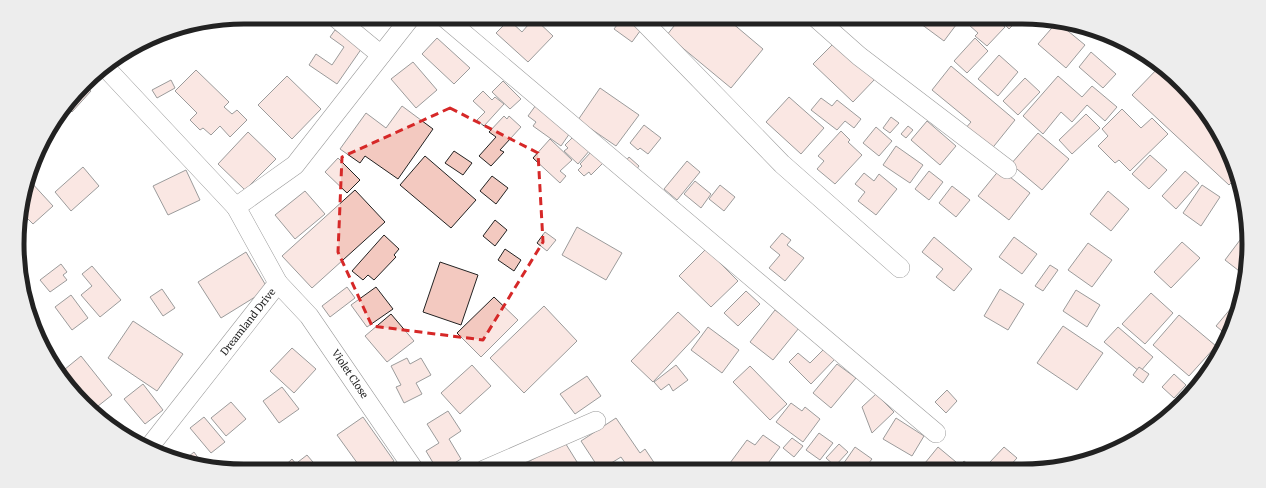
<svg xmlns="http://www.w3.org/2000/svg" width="1266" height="488" viewBox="0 0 1266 488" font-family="Merriweather,serif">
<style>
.building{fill:#f3c9c0;stroke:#222}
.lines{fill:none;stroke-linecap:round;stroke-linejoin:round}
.minor-casing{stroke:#222;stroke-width:20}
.minor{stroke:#fff;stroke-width:19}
.marked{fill:none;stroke:#d62828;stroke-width:3;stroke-dasharray:8 5;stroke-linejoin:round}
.labels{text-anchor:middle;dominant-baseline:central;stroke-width:3;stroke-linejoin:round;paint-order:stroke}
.street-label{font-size:10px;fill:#222;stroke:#fff}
.rim{fill:none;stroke:#222;stroke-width:5}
</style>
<rect width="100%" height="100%" fill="#fff"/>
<g class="building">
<polygon points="542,17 563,17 557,23 553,19 549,23"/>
<polygon points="623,17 630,17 643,27 632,42 614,29"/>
<polygon points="681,17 725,17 763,49 731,88 667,35"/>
<polygon points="750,17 767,17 761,25"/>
<polygon points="920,17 962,17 944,41 917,21"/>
<polygon points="976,17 989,17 991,19 993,17 1005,27 987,46 975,36 978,33 969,25"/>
<polygon points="998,17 1021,17 1009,29"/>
<polygon points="534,18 553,36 528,62 496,33 509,20 522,32"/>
<polygon points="1057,22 1085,45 1066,68 1038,44"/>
<polygon points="335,30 362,48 337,84 309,65 316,54 332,65 344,47 330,37"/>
<polygon points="437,38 470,68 454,84 422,54"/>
<polygon points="975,38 988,51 967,73 954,61"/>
<polygon points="835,42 875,79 853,102 813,64"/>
<polygon points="1091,52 1116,74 1103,88 1079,67"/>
<polygon points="999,55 1018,72 998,96 978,79"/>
<polygon points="413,62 437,90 416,108 391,79"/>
<polygon points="1161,65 1219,131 1235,179 1229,185 1132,95"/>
<polygon points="951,66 1015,120 990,151 964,130 971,122 932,90"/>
<polygon points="196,70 229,102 224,107 232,114 237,110 247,120 230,137 220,126 211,135 203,128 200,130 190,120 197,113 175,91"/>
<polygon points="287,76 321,109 292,139 258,105"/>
<polygon points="1058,76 1082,97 1092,86 1117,107 1105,121 1087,105 1072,122 1061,112 1043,134 1023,116"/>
<polygon points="1025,78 1040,92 1018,115 1003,101"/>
<polygon points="171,80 175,88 157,98 152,90"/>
<polygon points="503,81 521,99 510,109 492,92"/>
<polygon points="84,86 91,91 72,112 67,107"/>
<polygon points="600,88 639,115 616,146 578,120"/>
<polygon points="483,91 492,100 495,97 504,104 484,126 477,120 485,112 473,101"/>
<polygon points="789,97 824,128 801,154 766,122"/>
<polygon points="821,98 832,106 837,100 861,119 854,128 845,121 837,130 811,110"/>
<polygon points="536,105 572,130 561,146 533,126 536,122 528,116"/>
<polygon points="402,106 433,129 398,179 365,156 360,163 340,149 366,113 386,128"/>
<polygon points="1122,109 1141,128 1152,118 1168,134 1130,171 1119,160 1115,163 1098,146 1108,136 1102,129"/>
<polygon points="1086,114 1100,128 1072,154 1059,140"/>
<polygon points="504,116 507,119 509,116 521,127 500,150 504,152 491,166 479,156 496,137 489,132"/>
<polygon points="891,117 899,123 890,133 883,128"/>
<polygon points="927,121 956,146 940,165 911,140"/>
<polygon points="644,125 661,138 648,154 640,148 638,150 630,143"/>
<polygon points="908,126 913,130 906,138 901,134"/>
<polygon points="876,127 892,141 879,156 863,143"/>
<polygon points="841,131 850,140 848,142 862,155 835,184 817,169 824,161 818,156"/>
<polygon points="248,132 276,159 245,190 218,164"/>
<polygon points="1038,133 1069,159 1042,190 1011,164"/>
<polygon points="574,136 590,150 578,164 564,151 568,148 565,145"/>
<polygon points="550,139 572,160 560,171 566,176 560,183 533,158"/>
<polygon points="896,146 923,165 910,183 883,165"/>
<polygon points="454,151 472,163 463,175 445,163"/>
<polygon points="591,152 603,163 591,175 589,172 584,176 578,170 582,166 580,164"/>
<polygon points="1150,155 1167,170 1149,189 1132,174"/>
<polygon points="425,156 476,200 451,228 400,185"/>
<polygon points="629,157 639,166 636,170 625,162"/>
<polygon points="338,158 360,180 347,193 325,172"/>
<polygon points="687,161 700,172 677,200 664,189"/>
<polygon points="83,167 99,186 71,211 55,192"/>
<polygon points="1000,169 1030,193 1009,220 978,196"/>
<polygon points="186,170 200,200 168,215 153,186"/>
<polygon points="929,171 943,182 929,200 915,189"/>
<polygon points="1185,171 1199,183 1176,209 1162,196"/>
<polygon points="864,173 874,181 879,174 897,189 876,215 858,201 865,192 855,184"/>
<polygon points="492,176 508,188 496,204 480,191"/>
<polygon points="30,181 53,206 33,224 20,211"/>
<polygon points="695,181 711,194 701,208 684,194"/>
<polygon points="720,185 735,197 724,211 709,199"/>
<polygon points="1202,185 1220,197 1201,226 1183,213"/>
<polygon points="952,186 970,200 956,217 939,203"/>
<polygon points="355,190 385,222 312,288 282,256"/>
<polygon points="305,191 325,214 295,239 275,215"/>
<polygon points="1108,191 1129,209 1111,231 1090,214"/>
<polygon points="495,220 507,230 495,246 483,236"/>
<polygon points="577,227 622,253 606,280 562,255"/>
<polygon points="545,232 556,240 547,251 537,243"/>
<polygon points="1246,232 1243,274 1225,260"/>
<polygon points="782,233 791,240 787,245 804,258 785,281 769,268 780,255 770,247"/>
<polygon points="384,235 399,249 394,255 396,257 374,280 368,275 363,280 352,271"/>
<polygon points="934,237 972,269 954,291 936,277 943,269 922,252"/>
<polygon points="1014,237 1037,254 1022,274 999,257"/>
<polygon points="1182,242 1200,258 1171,288 1154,272"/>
<polygon points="1088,243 1112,260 1092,287 1068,270"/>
<polygon points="505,249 521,260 514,271 498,260"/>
<polygon points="706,249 738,281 711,307 679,276"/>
<polygon points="246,252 268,289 221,318 198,282"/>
<polygon points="440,262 478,275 461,325 423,312"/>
<polygon points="61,264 67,272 63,275 67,280 50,292 40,280"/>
<polygon points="1050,265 1058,270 1043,291 1035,286"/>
<polygon points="92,266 121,300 100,317 81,295 92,286 82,274"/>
<polygon points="347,287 355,298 330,317 322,306"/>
<polygon points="376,287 393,309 367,327 351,305"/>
<polygon points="162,289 175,308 163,316 150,297"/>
<polygon points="1000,289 1024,304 1008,330 984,316"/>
<polygon points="1076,290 1100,305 1087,327 1063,311"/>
<polygon points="746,291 760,304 738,326 724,313"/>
<polygon points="1151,293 1173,313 1145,344 1122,324"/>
<polygon points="71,295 88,318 72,330 55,307"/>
<polygon points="494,297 518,320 481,357 457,333"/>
<polygon points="544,306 577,341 524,393 490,358"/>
<polygon points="1232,307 1237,312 1227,335 1216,326"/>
<polygon points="775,310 799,328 773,360 750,342"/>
<polygon points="678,312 700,332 653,382 631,361"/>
<polygon points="391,314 414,341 387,362 365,336"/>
<polygon points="1179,315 1216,346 1189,376 1153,345"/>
<polygon points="133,321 183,354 157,391 108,358"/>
<polygon points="1063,326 1103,353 1077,390 1037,363"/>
<polygon points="708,327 739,350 722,373 691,350"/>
<polygon points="1118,327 1153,357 1140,372 1104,342"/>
<polygon points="292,348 316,369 294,393 270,371"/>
<polygon points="824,349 835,359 811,384 789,362 798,353 810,363"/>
<polygon points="81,356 112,395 93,410 59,374"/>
<polygon points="407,358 410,364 421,358 431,375 416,383 422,394 404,403 396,387 401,385 391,366"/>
<polygon points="837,364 856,378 831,408 813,393"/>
<polygon points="472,365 491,386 460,414 441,393"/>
<polygon points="676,365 688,380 673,391 669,384 661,390 654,382"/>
<polygon points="750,366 787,404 770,420 733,382"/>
<polygon points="1139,367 1149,374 1143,383 1133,375"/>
<polygon points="1174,374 1186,385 1174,398 1162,387"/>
<polygon points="587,376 601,396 575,414 560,394"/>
<polygon points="143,384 163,410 145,424 124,399"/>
<polygon points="282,387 299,409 279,423 263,401"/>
<polygon points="947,390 957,401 946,413 935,402"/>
<polygon points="876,394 894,412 872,433 862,407"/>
<polygon points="231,402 246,419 226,436 211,418"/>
<polygon points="791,403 802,411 805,407 820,419 803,442 776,422"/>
<polygon points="448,411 461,431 449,439 461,459 442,471 438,471 426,451 439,443 427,424"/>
<polygon points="204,417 225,442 211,453 190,428"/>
<polygon points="363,417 394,461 380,471 363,471 337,435"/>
<polygon points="616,418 640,453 645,449 657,467 653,470 630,470 621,457 600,470 581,441"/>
<polygon points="896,418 924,436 912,456 883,439"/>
<polygon points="819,433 833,443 820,460 806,450"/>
<polygon points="763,435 780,447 763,470 740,470 730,463 747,440 755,445"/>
<polygon points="792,438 803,446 794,457 783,448"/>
<polygon points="564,441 582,470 527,470 523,465"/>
<polygon points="839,444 848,452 835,466 826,458"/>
<polygon points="855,447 872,459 864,469 839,470"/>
<polygon points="938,447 956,462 950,469 932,469 925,463"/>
<polygon points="1004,447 1017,458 1007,469 998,469 990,462"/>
<polygon points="194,452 204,466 182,462"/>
<polygon points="307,455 318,468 315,471 305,471 298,462"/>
<polygon points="292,459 300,469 297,471 279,471"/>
<polygon points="964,461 974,469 957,469"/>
<polygon points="400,466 402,471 390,471"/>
</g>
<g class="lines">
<g class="minor-casing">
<g id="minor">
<polyline points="335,17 381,55"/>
<polyline points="444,17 936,433"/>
<polyline points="639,17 782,164 900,268"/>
<polyline points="815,17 859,56 1007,169"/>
<polyline points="105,67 236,207"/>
<polyline points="278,283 309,316 415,471"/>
<polyline points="150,446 278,283 236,207 295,165 411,17"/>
<polyline points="484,470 596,421"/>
</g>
</g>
<use href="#minor" class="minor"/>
</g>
<path d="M0 0H1266V488H0ZM450 108 538 153 543 242 483 340 372 326 338 252 342 157Z" fill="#fff" fill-opacity=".55" fill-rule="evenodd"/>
<path class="marked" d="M450 108 538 153 543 242 483 340 372 326 338 252 342 157Z"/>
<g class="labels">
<g class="street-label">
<text transform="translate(248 322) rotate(-52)">Dreamland Drive</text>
<text transform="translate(350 374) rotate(56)">Violet Close</text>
</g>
</g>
<path d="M0 0H1266V488H0ZM244 24H1022A220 220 0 0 1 1242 244V244A220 220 0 0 1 1022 464H244A220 220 0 0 1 24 244V244A220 220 0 0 1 244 24Z" fill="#ededed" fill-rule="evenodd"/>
<path class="rim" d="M244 24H1022A220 220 0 0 1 1242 244V244A220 220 0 0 1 1022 464H244A220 220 0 0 1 24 244V244A220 220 0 0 1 244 24Z"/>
</svg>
